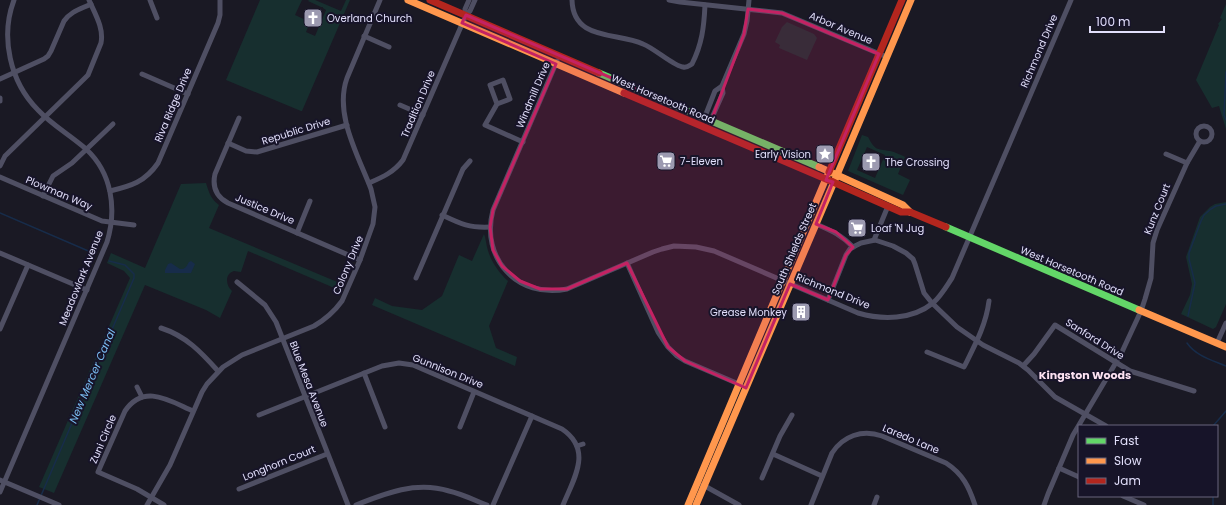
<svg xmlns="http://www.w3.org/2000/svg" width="1226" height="505" viewBox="0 0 1226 505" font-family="Poppins,sans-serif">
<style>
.green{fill:#172f2f;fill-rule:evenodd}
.water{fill:#172c4a}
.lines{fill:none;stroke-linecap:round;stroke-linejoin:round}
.stream{stroke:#172c4a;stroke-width:1.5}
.street{stroke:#4f4f63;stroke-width:5}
.fast{stroke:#63d668;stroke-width:7}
.slow{stroke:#ff974d;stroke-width:7}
.jam{stroke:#b3261e;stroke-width:7}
.marked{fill:#c42263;fill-opacity:0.2;stroke:#c42263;stroke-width:3;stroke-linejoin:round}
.labels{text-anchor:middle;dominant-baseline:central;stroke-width:4;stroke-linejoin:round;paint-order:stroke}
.poi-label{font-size:10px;fill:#e2dffb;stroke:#171429;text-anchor:start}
.street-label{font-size:10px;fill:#e2dffb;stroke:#171429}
.neighbourhood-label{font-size:11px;font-weight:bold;fill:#fce1f2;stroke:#171429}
.water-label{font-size:11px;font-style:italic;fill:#79bbf0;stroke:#171429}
</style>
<rect width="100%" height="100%" fill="#1a1924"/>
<g class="green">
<polygon points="260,0 302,0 295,15 310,22 306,32 315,36 326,10 323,8 323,7 321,7 308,1 309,0 315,0 341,11 346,0 350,0 302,111 301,111 226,80"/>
<polygon points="1226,4 1226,129 1219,106 1212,108 1196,80 1219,25 1218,24 1222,19 1220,18"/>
<polygon points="787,22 814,34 817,38 807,60 779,48 780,45 775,42 782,27"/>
<path d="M862 135 868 137C875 150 876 149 890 151 895 152 901 155 905 157L898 174 910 180 903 195 848 171ZM867 147 885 155 875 178 857 170Z"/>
<path d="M206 183C209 193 211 199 219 205L209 228 342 284 339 290 248 251 241 272C238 272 236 271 234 271 224 274 226 286 232 291L220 318 206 310 145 285 54 493 39 487 130 278 124 271 107 263 111 253 145 268 181 184Z"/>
<polygon points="1226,202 1226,304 1216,327 1213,329 1181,314 1190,295 1192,284 1186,257 1200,217 1210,207 1215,204"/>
<path d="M484 234C486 239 486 243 487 247 490 260 498 272 508 281L489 326 496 348 517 357 515 366 372 305 375 298 392 306 422 310 442 296 459 255 472 261Z"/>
</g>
<polygon class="water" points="191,261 195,264 191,273 165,273 165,270 168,264 171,263 180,269 183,269 186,267 189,262"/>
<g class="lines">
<g class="stream">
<polyline points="1226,72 1224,115 1226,120"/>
<polyline points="0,213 93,253"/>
<polyline points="1188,316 1195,283 1189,259 1189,253 1201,221 1204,215 1211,209 1216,206 1226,204"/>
<path d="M1187 343C1196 356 1212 360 1226 366"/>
<polyline points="1213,426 1226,411"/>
<polyline points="37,505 134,278 134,274 125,265 109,261"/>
<polyline points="1213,505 1213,496"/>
</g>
<g class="street">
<polyline points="150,0 157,18"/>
<path d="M572 0C573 41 616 32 643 44 654 48 675 67 683 67 687 68 689 66 692 64 702 44 704 27 705 5"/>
<polyline points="669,0 680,2 782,13 887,57"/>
<polyline points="466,15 465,9 469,0"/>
<polyline points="364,36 389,47"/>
<path d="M557 61 493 210C480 259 518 299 567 289L653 252 662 249 674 246 696 247 714 251 858 313C882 320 912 320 933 303 941 296 946 287 952 278L1071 0"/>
<polyline points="142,74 188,94"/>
<path d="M0 79 44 59 48 56 51 51 64 21C71 11 81 9 91 4"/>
<polyline points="0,98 0,101"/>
<polyline points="497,104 490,85 503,80 510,99 497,104 485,125 523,142"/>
<polyline points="400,105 423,115"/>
<path d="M239 118 215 174C212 187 217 197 228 203L360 260"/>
<polyline points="704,119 715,91 722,86 744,34 747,21 749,0"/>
<polyline points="710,122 723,93 722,86"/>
<circle cx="1204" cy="134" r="8"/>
<polyline points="228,143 246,151 257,152 347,125"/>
<polyline points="1166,154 1187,163"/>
<path d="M0 166 5 156 84 79 88 75 101 43C104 28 95 14 89 0"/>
<polyline points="0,177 102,221 134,225"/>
<path d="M369 183C383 177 394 172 403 160L466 15 470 11 475 0"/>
<path d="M110 191C131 186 145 182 158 163L218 23 220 15V0"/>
<polyline points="43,196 53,176 72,163 113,124"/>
<path d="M442 215C461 224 469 228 490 227"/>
<path d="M816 224C832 231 840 234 853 247"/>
<polyline points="297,233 310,201"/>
<polyline points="874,240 888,206"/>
<polyline points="0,253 87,290"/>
<polyline points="627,263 658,332 668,347 677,356 685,361 741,385"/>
<polyline points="416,278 463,169 470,161"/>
<polyline points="237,282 265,305 276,322 348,505"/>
<polyline points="828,300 846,255 850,249 855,246 861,243 875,240 893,246 906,253 913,259 915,264 924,293 932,303 957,327 983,345 1019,363 1028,370 1055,397 1106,426"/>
<path d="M161 328C186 336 201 352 218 371"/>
<polyline points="0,329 28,265"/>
<polyline points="1217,343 1226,323"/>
<path d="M927 352 964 367C975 345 986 325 989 301"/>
<polyline points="1023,366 1034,354 1055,325 1130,371 1194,391"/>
<polyline points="364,373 385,427"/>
<polyline points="137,387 142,397"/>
<path d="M259 415 382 366 399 363 413 365 562 429C593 450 574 478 563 505"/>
<polyline points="460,427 474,392"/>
<polyline points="577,446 583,444"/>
<polyline points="773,454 822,476"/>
<polyline points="1059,468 1079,477"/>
<polyline points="762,478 780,436 792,415"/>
<polyline points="0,480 59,505"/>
<polyline points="703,485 739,505"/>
<polyline points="239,489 327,454"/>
<path d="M0 492 107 242C117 209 112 173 86 149 70 135 52 125 38 110 10 82 0 37 14 0"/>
<polyline points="1123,496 1144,505"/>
<path d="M147 505 170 465 202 392 207 384 223 367 242 355 314 326C326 319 334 312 342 301L360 260 373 224 375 207 371 189C358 155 334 114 347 78L380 0"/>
<path d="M164 505 137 489 98 472 125 411C144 383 170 401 193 411"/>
<path d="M356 505C386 493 416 481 449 491 462 494 474 500 487 505"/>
<polyline points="493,505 532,416"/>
<path d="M811 505 832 453C843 436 862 429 882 436L946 463C963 474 969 487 975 505"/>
<polyline points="874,505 877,497"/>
<polyline points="1044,505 1048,494 1073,435 1121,354 1141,311 1145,299 1151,278 1153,243 1157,230 1187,163 1200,141"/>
</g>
<g class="fast">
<polyline points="599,73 819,167"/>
<polyline points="946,227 1139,310"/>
</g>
<g class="slow">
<polyline points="408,0 624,93"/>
<polyline points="910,212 903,205 837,175 911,0"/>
<polyline points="1139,310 1226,347"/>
<polyline points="688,505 827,176"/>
<polyline points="696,505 837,175 819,167"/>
</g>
<g class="jam">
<polyline points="430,0 599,73"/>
<polyline points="624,93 833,182"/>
<polyline points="829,172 902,0"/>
<polyline points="833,182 901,212 910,212 946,227"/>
</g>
</g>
<path class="marked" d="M748 9 782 13 879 54 826 180 833 182 816 224 836 232 853 247 846 255 828 300 790 284 746 388 685 361 668 347 627 263 567 289H540L520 281 502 266 493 250 490 227 493 210 556 64 462 23 466 15 711 121 744 34Z"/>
<defs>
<g id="church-square" transform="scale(1)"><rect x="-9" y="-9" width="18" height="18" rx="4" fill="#9c9ab0" stroke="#171429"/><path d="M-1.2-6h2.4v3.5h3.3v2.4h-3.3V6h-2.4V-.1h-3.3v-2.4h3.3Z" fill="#fff"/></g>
<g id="sight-square" transform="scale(1)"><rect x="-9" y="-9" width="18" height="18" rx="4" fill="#9c9ab0" stroke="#171429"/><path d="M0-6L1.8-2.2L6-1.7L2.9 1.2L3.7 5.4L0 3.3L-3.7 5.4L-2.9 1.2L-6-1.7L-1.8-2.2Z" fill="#fff"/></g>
<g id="supermarket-square" transform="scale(1)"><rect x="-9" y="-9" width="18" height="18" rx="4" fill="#9c9ab0" stroke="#171429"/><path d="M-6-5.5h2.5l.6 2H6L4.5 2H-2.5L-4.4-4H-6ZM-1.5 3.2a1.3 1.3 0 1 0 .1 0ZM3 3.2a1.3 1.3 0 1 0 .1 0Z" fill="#fff"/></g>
<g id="building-square" transform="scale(1)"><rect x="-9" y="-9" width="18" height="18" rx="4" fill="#9c9ab0" stroke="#171429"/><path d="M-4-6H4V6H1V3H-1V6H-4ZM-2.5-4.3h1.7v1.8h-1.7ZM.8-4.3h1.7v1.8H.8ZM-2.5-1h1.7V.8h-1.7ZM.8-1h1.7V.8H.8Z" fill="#fff"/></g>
</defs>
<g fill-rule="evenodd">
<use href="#church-square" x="313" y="18"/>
<use href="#sight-square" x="825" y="154"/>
<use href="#supermarket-square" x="666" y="161"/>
<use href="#church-square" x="871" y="162"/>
<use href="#supermarket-square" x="857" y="228"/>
<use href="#building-square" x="801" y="312"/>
</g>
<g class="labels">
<g class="poi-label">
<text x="327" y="18">Overland Church</text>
<text x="811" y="154" text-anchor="end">Early Vision</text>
<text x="680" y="161">7-Eleven</text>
<text x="885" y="162">The Crossing</text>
<text x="871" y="228">Loaf 'N Jug</text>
<text x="787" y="312" text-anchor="end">Grease Monkey</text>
</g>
<g class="street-label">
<text transform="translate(841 28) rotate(23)">Arbor Avenue</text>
<text transform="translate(1039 51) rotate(-67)">Richmond Drive</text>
<text transform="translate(533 95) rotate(-67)">Windmill Drive</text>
<text transform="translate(663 99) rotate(23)">West Horsetooth Road</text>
<text transform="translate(418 104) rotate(-67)">Tradition Drive</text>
<text transform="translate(173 105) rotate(-67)">Riva Ridge Drive</text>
<text transform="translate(296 131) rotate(-17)">Republic Drive</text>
<text transform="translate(59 193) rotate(23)">Plowman Way</text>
<text transform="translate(265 209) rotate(23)">Justice Drive</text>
<text transform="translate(1157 209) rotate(-68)">Kunz Court</text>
<text transform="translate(794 249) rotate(-67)">South Shields Street</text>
<text transform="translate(348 265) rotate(-67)">Colony Drive</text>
<text transform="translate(1072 271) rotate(23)">West Horsetooth Road</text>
<text transform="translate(81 278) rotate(-68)">Meadowlark Avenue</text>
<text transform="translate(833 291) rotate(22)">Richmond Drive</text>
<text transform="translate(1095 339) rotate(32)">Sanford Drive</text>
<text transform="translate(448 371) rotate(22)">Gunnison Drive</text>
<text transform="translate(309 384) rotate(69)">Blue Mesa Avenue</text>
<text transform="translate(103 439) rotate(-67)">Zuni Circle</text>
<text transform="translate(911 439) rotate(23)">Laredo Lane</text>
<text transform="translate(279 463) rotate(-22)">Longhorn Court</text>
</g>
<g class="neighbourhood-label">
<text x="1085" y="375">Kingston Woods</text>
</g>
<g class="water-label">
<text transform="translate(92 376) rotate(-67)">New Mercer Canal</text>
</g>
</g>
<rect x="1078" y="425" width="140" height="72" fill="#171429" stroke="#68657d"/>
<rect x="1086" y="438" width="20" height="6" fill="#63d668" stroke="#68657d"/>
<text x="1114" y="445" font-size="12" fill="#e2dffb">Fast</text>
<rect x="1086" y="458" width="20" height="6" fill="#ff974d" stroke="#68657d"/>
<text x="1114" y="465" font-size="12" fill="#e2dffb">Slow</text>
<rect x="1086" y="478" width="20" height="6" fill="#b3261e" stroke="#68657d"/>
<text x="1114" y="485" font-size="12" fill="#e2dffb">Jam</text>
<path d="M1090 26v6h74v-6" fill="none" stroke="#e2dffb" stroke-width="2"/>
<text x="1096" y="26" font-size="12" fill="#e2dffb" stroke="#171429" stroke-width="3" paint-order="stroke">100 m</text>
</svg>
